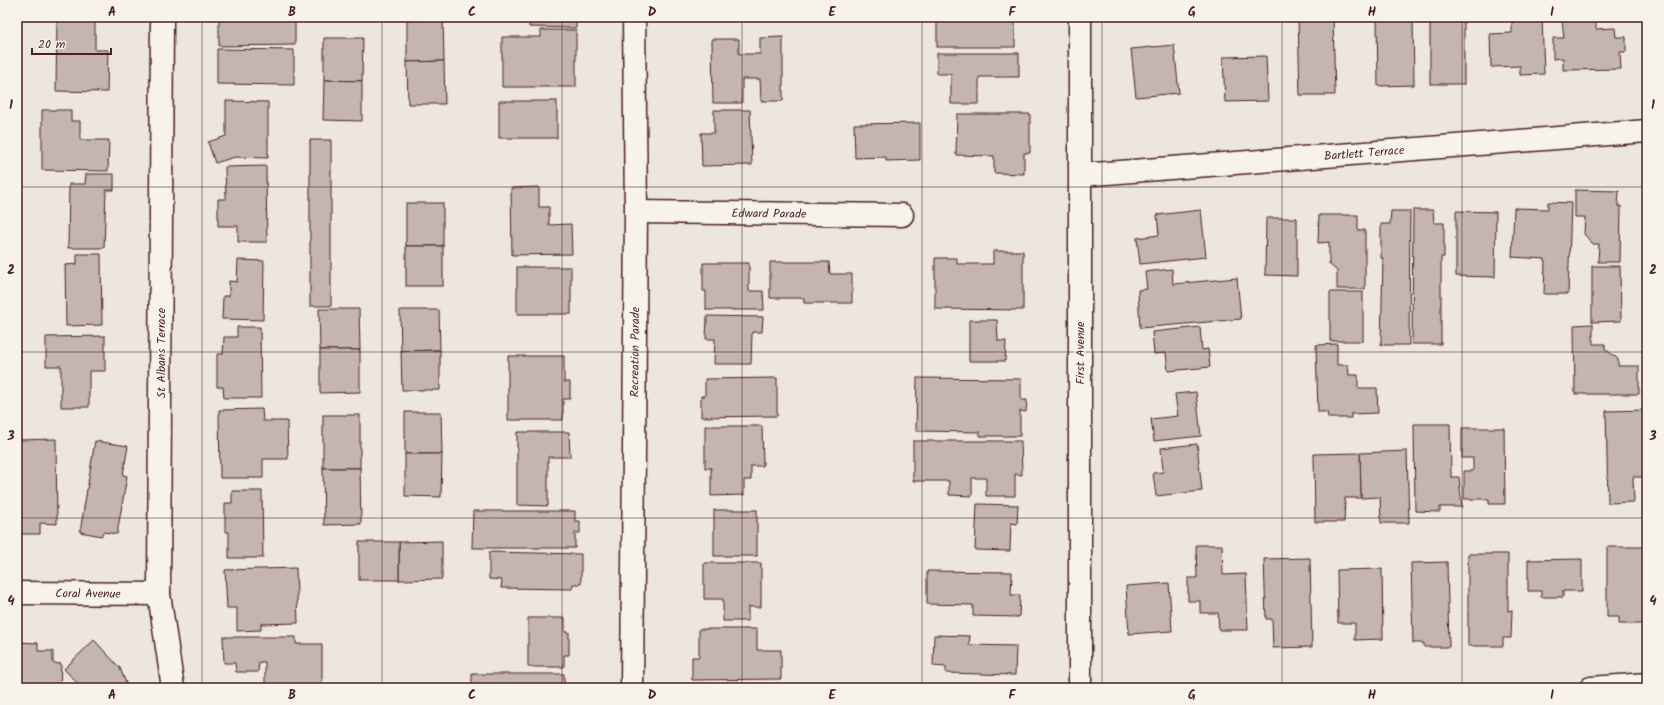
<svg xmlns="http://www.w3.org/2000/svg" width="1664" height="705" viewBox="0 0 1664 705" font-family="Kalam,sans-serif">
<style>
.building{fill:#c4b5b0;stroke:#4a1f2b}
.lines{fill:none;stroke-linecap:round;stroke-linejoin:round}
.minor-casing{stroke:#4a1f2b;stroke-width:25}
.minor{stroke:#f7f3e8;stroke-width:22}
.grid{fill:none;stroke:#4a1f2b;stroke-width:1;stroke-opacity:0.55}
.labels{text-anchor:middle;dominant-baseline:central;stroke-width:3;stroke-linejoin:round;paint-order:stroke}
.street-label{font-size:12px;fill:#4a1f2b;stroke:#f7f3e8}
.neatline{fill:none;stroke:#4a1f2b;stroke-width:1.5}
.grid-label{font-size:13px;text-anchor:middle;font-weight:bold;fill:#4a1f2b}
</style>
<rect width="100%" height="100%" fill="#ece6dd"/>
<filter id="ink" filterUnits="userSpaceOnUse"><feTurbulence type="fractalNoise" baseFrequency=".025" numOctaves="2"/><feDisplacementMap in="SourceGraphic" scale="8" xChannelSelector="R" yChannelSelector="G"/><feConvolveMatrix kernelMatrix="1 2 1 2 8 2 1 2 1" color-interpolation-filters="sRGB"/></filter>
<g filter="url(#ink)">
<g class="building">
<polygon points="57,17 95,17 95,50 108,50 107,92 56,91"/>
<polygon points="219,17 295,17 295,45 219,46"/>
<polygon points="529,17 576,17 576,28 529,27"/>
<polygon points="710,17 766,17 766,20 710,19"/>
<rect x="937" y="17" width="78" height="30"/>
<polygon points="1298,17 1333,17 1335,95 1300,95"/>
<polygon points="1377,17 1413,17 1414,85 1378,86"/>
<rect x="1430" y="17" width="34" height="67"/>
<polygon points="1512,17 1542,17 1544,74 1520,75 1520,66 1491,67 1490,34 1512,33"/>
<polygon points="1562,17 1596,17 1596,18 1562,20"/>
<polygon points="1596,18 1596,29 1615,28 1616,37 1626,37 1626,52 1620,52 1621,69 1563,70 1563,58 1553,59 1553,38 1564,38 1562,20"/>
<polygon points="443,19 444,61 407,62 407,20"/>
<rect x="1644" y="27" width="3" height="33"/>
<polygon points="541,30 576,30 576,87 502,87 502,37 541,37"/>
<polygon points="783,37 783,101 761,101 760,79 742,79 742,103 713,103 712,39 739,39 739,54 760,54 760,38"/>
<polygon points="324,38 363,38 362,81 324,80"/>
<polygon points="1174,45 1179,93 1136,97 1131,49"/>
<polygon points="217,49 294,50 294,85 217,84"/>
<polygon points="937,53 1019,53 1019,77 979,77 979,104 951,104 951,74 937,74"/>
<polygon points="1266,56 1268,101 1225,102 1223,57"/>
<polygon points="444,61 445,104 408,104 407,62"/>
<polygon points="324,80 362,81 362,121 323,120"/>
<polygon points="226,101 268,102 268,158 235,157 215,163 208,142 226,136"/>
<rect x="499" y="101" width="58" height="37"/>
<polygon points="42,110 71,110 71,121 80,121 80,140 109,140 108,171 42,170"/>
<polygon points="714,110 750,110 752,165 702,166 701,133 714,133"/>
<polygon points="957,114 1030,114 1030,153 1024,153 1024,174 994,173 994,156 956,155"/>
<polygon points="920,123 920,160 886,161 886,157 855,158 854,124"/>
<rect x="310" y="140" width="21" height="166"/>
<polygon points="266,166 267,242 238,242 238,226 218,226 218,199 226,199 225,167"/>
<polygon points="86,174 114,174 114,190 106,190 104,248 68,248 69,184 85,184"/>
<polygon points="539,187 539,207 549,207 549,225 571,224 572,254 512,255 511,188"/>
<polygon points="1575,190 1619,191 1618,206 1621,206 1620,262 1598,262 1599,244 1593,244 1584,234 1585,217 1575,217"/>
<polygon points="1548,202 1571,203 1568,294 1544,294 1545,259 1512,257 1514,208 1548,209"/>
<rect x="406" y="203" width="37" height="43"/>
<polygon points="1201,210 1206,257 1140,264 1137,238 1159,235 1157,215"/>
<polygon points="1413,210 1433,210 1434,223 1444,223 1444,257 1441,257 1441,344 1412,344"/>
<polygon points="1391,211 1410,211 1409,345 1381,345 1383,258 1381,258 1381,224 1390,224"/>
<polygon points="1456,211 1496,212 1495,277 1456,276"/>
<polygon points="1319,215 1358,215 1358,230 1365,230 1365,289 1337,289 1337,271 1329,264 1329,242 1318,243"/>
<polygon points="1266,218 1297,218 1297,276 1265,275"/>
<rect x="406" y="246" width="37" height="40"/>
<polygon points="993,251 1023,251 1023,310 935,309 935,258 957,258 957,264 993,264"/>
<polygon points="77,254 101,254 102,325 66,326 65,265 77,264"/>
<polygon points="238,260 264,261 263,320 222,319 223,296 229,296 229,281 237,282"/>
<polygon points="770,262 829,262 830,274 852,274 852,303 804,303 804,298 770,298"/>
<polygon points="703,263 749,263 749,291 763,291 764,310 706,310 706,291 703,291"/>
<polygon points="1592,266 1620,266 1621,321 1592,322"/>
<rect x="517" y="267" width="54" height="47"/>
<polygon points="1172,269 1173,284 1237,278 1241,319 1140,328 1138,290 1147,289 1145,272"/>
<rect x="1330" y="292" width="33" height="49"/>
<polygon points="319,309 359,309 360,350 320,350"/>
<polygon points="400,310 439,310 440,350 401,351"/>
<polygon points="707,316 763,317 762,332 752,332 751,364 714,364 715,339 706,339"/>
<polygon points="969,320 997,320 998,341 1006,341 1005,361 969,361"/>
<polygon points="1593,324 1593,344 1605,344 1605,349 1618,359 1618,366 1639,366 1639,394 1575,394 1574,325"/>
<polygon points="237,327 260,327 261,398 224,398 223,387 217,387 217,354 223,354 224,337 237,337"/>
<polygon points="1200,327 1202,350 1208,349 1210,367 1168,371 1166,353 1154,354 1152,332"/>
<polygon points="105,336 105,371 89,371 89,407 61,407 61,366 46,366 46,337"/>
<polygon points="1337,344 1337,365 1348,365 1349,375 1358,375 1358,388 1377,388 1378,413 1351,414 1351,418 1328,418 1327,412 1318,412 1316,345"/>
<polygon points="320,350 360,350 360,392 320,393"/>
<polygon points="440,350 440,390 402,390 401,351"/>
<polygon points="508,356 564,356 564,382 570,382 570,399 563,399 563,420 508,420"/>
<polygon points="777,378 777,416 701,417 701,396 705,396 705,379"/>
<polygon points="917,378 1021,379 1021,400 1027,400 1026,412 1020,411 1020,436 980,436 980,432 916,431"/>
<polygon points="1196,392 1201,436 1154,441 1151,419 1178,416 1175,394"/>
<polygon points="262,409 263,421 287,421 288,459 263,459 263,478 220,478 219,410"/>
<polygon points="1647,410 1647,477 1633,477 1634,502 1608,503 1606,411"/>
<polygon points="405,412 441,412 442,454 405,454"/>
<rect x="323" y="415" width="37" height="53"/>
<polygon points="1414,424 1450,424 1451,477 1459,477 1462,507 1440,507 1440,512 1415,511"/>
<polygon points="705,426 762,426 763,466 751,466 751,480 744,480 744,495 711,496 711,468 705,468"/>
<polygon points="1462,428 1504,428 1505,504 1489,504 1489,499 1464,499 1464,471 1473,471 1473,458 1462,458"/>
<polygon points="517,432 569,432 570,457 548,457 548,506 517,505"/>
<polygon points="56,439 57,524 40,523 40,534 17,534 17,440"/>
<polygon points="95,441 128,446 123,475 127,476 117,534 103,532 102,536 80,532"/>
<polygon points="913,441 1021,441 1022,475 1015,474 1015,496 986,496 986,478 972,478 972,496 949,495 949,481 913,481"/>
<polygon points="1197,444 1202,491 1156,496 1153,473 1163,472 1161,448"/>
<polygon points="1407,451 1409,523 1381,523 1380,497 1361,498 1360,453"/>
<polygon points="1360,453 1361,498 1345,498 1344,522 1315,522 1314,454"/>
<polygon points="405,454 442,454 441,497 405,496"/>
<polygon points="323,468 360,468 361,524 324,525"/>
<polygon points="232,491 262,491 263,558 229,558 229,532 225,532 225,503 232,503"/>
<polygon points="977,504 1018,505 1017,524 1011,523 1010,551 975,550"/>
<rect x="714" y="510" width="43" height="46"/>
<polygon points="473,511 575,511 575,521 580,521 580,533 575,533 575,548 472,548"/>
<polygon points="442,541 442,579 399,580 399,542"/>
<rect x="359" y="542" width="40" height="38"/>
<polygon points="1196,545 1222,545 1223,575 1246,574 1248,630 1219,630 1218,613 1200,613 1200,601 1188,601 1188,578 1197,578"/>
<polygon points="1607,547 1645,547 1645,624 1619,624 1619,617 1607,617"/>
<polygon points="489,552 581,554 581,584 573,584 572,589 501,588 502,580 489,579"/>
<polygon points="1468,554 1508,554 1508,611 1512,610 1511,638 1503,638 1503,646 1468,646"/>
<polygon points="1310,558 1312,647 1273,648 1272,619 1266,619 1264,559"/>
<polygon points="1582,559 1582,591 1563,591 1563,597 1541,597 1541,591 1528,591 1528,560"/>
<polygon points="1447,562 1449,647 1424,647 1424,643 1413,643 1411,563"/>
<polygon points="704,563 761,563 761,607 748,607 748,621 723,621 723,599 704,599"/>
<polygon points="296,568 298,623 261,624 261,630 237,631 237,608 227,608 225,570"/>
<polygon points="1382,569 1383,639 1355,640 1355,623 1338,623 1337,570"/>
<polygon points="927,571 1012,572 1011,595 1020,595 1019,617 973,616 973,605 927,604"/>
<polygon points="1169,583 1172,631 1129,634 1126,586"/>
<polygon points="528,618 565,618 565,632 569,632 569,655 564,655 564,667 528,667"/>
<polygon points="699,629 757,629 757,650 781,650 781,679 692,680 692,657 699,657"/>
<polygon points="934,635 970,636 969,645 1016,646 1015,675 946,673 946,667 933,666"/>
<polygon points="223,637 296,637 296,644 322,644 322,688 265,688 265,662 259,662 258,672 236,672 235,663 224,663"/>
<polygon points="94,640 120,668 128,688 82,688 64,669"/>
<polygon points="17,642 38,643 38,651 53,651 53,663 61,664 60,688 17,688"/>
<polygon points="472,674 564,674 564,688 488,688 488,685 472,686"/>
<polygon points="696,684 714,685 715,688 696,688"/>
</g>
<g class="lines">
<g class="minor-casing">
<g id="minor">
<polyline points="162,17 159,594 173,688"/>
<path id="s1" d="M1081 175 1647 131"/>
<path id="s2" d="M636 212 902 215"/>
<path id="s3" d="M17 593 159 594"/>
<path id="s4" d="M632 688 636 212 634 17"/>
<polyline points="1080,688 1080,17"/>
<polyline points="1591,688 1647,684"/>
</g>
</g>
<use href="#minor" class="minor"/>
</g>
</g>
<path class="grid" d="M202 17V688M382 17V688M562 17V688M742 17V688M922 17V688M1102 17V688M1282 17V688M1462 17V688M17 187H1647M17 352H1647M17 518H1647"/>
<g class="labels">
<g class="street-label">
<text stroke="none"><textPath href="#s1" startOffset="284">Bartlett Terrace</textPath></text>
<text stroke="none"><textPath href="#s2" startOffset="133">Edward Parade</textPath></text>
<text stroke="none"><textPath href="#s4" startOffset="336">Recreation Parade</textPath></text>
<text transform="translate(161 353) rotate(-90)">St Albans Terrace</text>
<text transform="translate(1080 353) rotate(-90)">First Avenue</text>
<text stroke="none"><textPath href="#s3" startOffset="71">Coral Avenue</textPath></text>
</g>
</g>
<rect width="1664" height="705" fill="none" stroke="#f7f3e8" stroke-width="44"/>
<path d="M32 48v6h79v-6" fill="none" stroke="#4a1f2b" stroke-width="2"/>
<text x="38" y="48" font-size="12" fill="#4a1f2b" stroke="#f7f3e8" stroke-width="3" paint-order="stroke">20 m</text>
<rect x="22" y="22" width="1620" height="661" class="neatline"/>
<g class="grid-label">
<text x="112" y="16">A</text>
<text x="292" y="16">B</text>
<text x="472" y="16">C</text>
<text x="652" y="16">D</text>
<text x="832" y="16">E</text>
<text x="1012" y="16">F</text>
<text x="1192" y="16">G</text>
<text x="1372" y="16">H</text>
<text x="1552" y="16">I</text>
<text x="11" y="109">1</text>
<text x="1653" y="109">1</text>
<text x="11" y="274">2</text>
<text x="1653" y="274">2</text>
<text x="11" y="440">3</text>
<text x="1653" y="440">3</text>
<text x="11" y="605">4</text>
<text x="1653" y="605">4</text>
<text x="112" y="699">A</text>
<text x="292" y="699">B</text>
<text x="472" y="699">C</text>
<text x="652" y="699">D</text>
<text x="832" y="699">E</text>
<text x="1012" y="699">F</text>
<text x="1192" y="699">G</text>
<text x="1372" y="699">H</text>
<text x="1552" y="699">I</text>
</g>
</svg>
